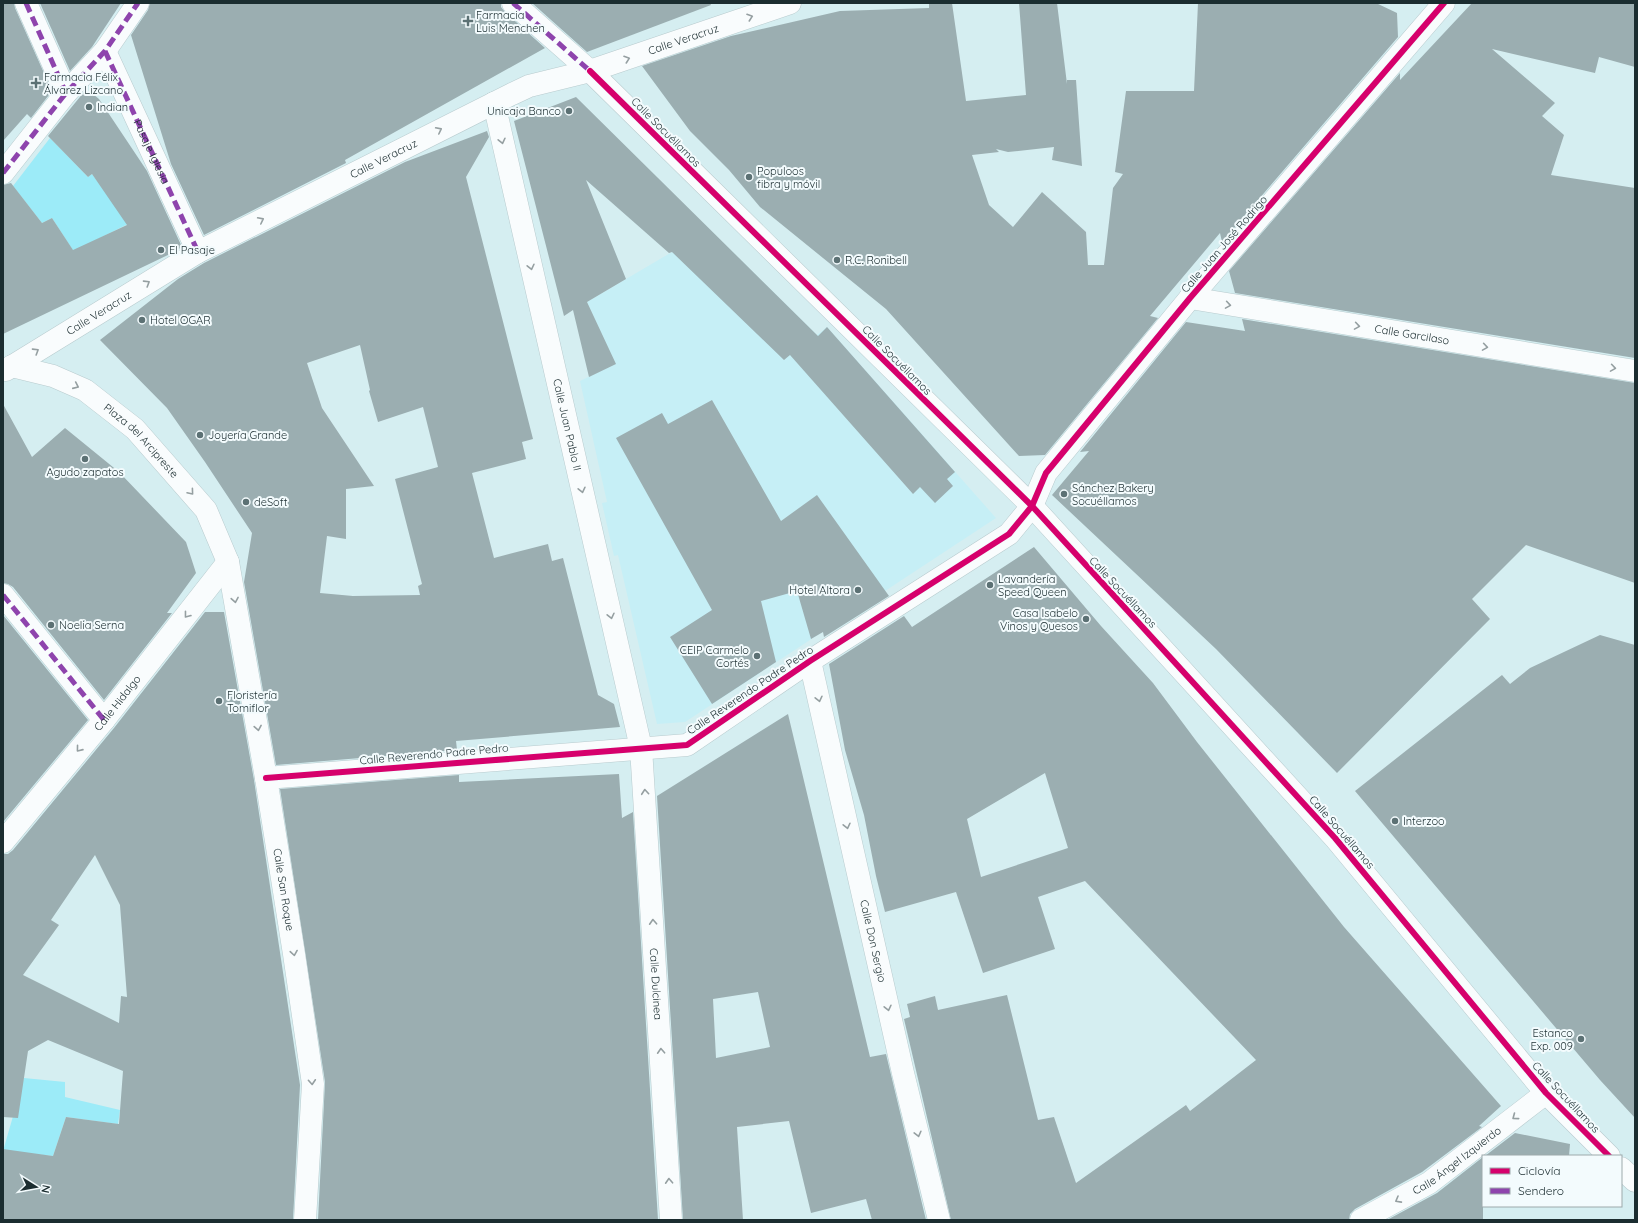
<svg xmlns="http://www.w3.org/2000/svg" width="1638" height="1223" viewBox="0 0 1638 1223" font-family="Quicksand,sans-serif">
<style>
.built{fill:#c6eff6}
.green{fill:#9cebf8}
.building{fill:#9baeb1;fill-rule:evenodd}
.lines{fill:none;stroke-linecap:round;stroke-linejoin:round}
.street-casing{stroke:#b8cbce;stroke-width:23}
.street{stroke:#f9fcfd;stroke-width:22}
.quiet{stroke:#8e44ad;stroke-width:5;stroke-dasharray:10 5;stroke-linecap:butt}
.cycleway-casing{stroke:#f3fbfd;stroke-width:8}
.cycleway{stroke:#d6006c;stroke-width:6}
.oneway{stroke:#959fa1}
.poi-dot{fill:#5c7174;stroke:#f3fbfd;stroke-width:1.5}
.labels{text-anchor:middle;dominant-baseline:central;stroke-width:4;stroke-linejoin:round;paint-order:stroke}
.poi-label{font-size:11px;fill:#1b2d30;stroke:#f3fbfd;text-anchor:start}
.street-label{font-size:11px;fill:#1b2d30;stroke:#f3fbfd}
</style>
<rect width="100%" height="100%" fill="#d5eef1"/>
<polygon class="built" points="707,227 817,335 827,327 996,518 885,591 817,496 781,521 848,615 685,722 657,724 618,555 614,556 602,503 607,502 580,381 615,364 587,302 672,252"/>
<g class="green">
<polygon points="50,138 88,177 92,174 128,224 98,239 78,258 52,218 42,223 13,186"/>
<polygon points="24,1078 65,1082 65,1097 120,1110 118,1124 66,1117 53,1156 3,1151"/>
</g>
<g class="building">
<polygon points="3,3 14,3 15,8 52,91 31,118 27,114 3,141"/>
<polygon points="40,3 121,3 92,47 70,71"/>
<polygon points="150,3 501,3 501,7 505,12 545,48 345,160 346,163 204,235 171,164 131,35 148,10"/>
<polygon points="532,3 710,3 711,5 587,52"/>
<polygon points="929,3 952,3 966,101 1026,95 1019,3 1057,3 1067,84 1067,80 1076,80 1082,166 1052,160 1054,147 1008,152 996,149 999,152 972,155 989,205 1013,227 1042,192 1086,232 1088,265 1104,265 1113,188 1123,174 1115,172 1126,91 1194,91 1198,3 1376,3 1397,13 1398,37 1222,242 1220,233 1150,316 1158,318 1045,455 1019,456 886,309 760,207 729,170 690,131 642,66 731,36 840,11 929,8"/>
<polygon points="1472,3 1635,3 1635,67 1599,57 1595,73 1492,49 1555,103 1542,116 1564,135 1551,175 1635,188 1635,358 1235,293 1229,271 1400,73 1400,80"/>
<polygon points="84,92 93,94 99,99 147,171 182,247 170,254 3,334 3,185 11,183 42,223 52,218 73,250 127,225 92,174 88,177 48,136"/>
<polygon points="576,97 818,336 827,327 955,472 947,479 953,486 935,503 920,487 913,494 790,355 784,360 672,252 669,253 586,180 626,279 587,302 616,364 589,377 573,310 564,316 514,121"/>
<path d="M487 131 489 137 466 177 533 439 522 442 526 459 472 473 494 558 548 544 552 561 563 558 598 695 614 704 620 727 456 741 457 750 276 765 244 582 252 533 205 462 167 408 100 340 178 279 204 263 405 162ZM360 345 370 390 369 391 378 422 423 407 438 467 395 479 422 584 418 586 420 595 353 596 320 593 327 536 346 539V489L374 486 322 408 307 363Z"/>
<polygon points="1242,319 1635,383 1635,583 1526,545 1472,599 1490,619 1337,773 1216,649 1052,495 1089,451 1080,452 1186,322 1245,331"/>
<polygon points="712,400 781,521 817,495 889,596 824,637 823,632 811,639 797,591 761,601 776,662 712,704 670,637 712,610 616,438 662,413 668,424"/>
<polygon points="3,404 32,457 65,428 119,472 186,542 196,573 167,613 172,613 104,700 13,587 8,584 3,583"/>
<path d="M1034 547 1101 626 1153 683 1197 742 1344 927 1501 1106 1479 1126 1482 1127 1422 1172 1355 1209 1350 1214 1349 1220H951L904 1019 910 1017 907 1004 935 996 938 1010 1007 995 1038 1120 1054 1117 1076 1183 1186 1105 1190 1111 1256 1060 1085 881 1038 897 1055 949 983 973 956 892 885 912 876 876 864 815 845 750 829 664 904 616 912 627ZM1045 773 1068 848 981 877 967 819Z"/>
<path d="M205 612H224L254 780 300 1085 293 1220H3V1149L53 1156 66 1117 119 1124 123 1071 48 1040 28 1051 18 1118 3 1117V854H8L13 850 114 728ZM95 855 120 905 127 997 121 996 119 1023 23 975 59 925 51 920Z"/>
<polygon points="3,615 88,720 3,822"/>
<polygon points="1600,635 1635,645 1635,1118 1600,1080 1355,791 1502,675 1510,684 1530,668"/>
<path d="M788 714 870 1057 886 1054 926 1220H872L866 1199 811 1213 789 1121 737 1127 743 1220H683L657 796ZM758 992 770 1047 716 1058 713 999Z"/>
<polygon points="619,774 622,818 633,812 658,1220 318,1220 325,1082 280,789 459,775 459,782"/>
<polygon points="1515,1133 1570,1144 1569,1156 1485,1156"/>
<polygon points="1483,1157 1483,1220 1387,1220 1437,1193"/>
</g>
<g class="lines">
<g class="street-casing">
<g id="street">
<polyline points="26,3 66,93"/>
<polyline points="513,3 590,71 1032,506 1335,838 1546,1093 1609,1156"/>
<path id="s1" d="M105 51 198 252"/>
<path id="s2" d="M494 103 641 748 671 1220"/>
<polyline points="3,173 66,93 105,51 138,3"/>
<path id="s3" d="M1190 298 1635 371"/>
<path id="s4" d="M12 366 53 376 85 390 135 429 206 510 228 562 266 778 294 954 313 1084 305 1220"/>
<path id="s5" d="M6 370 198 252 512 94 529 86 590 71 790 3"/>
<polyline points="3,595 104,720"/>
<path id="s6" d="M810 661 903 1073 939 1220"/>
<polyline points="266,778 687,745 810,661 1009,534 1032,506 1046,473 1190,298 1444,3"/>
<path id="s7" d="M3 842 104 720 228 562"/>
<polyline points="1621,1168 1635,1181"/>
<path id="s8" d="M1361 1220 1429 1183 1546 1093"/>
</g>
</g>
<use href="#street" class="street"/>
<g class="quiet">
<polyline points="26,3 66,93"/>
<polyline points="513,3 590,71"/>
<polyline points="105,51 198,252"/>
<polyline points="3,173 66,93 105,51 138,3"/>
<polyline points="3,595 104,720"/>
</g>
<g class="cycleway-casing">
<g id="cycleway">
<polyline points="590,71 1032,506 1335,838 1546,1093 1609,1156"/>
<polyline points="266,778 687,745 810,661 1009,534 1032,506 1046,473 1190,298 1444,3"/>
</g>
</g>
<use href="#cycleway" class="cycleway"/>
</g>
<defs><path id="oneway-chevron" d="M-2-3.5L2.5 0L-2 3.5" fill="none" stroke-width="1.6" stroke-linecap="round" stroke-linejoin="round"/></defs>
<g class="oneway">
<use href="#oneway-chevron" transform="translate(750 17) rotate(-19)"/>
<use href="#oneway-chevron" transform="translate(627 59) rotate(-19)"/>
<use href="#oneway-chevron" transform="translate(439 130) rotate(-27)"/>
<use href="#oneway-chevron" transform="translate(502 141) rotate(77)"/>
<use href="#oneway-chevron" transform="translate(261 220) rotate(-27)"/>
<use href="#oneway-chevron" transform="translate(531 267) rotate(77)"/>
<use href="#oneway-chevron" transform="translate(147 283) rotate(-32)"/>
<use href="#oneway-chevron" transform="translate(1228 305) rotate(9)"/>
<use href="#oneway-chevron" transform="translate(1357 326) rotate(9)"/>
<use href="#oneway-chevron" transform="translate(1485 347) rotate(9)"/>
<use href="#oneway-chevron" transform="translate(36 351) rotate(-32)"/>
<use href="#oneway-chevron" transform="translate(1613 368) rotate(9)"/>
<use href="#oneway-chevron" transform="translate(76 386) rotate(24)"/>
<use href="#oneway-chevron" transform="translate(582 490) rotate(77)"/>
<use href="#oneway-chevron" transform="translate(191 492) rotate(50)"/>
<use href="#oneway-chevron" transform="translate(235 600) rotate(80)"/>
<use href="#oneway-chevron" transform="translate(187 615) rotate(128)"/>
<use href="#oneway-chevron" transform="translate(611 616) rotate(77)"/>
<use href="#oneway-chevron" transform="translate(819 699) rotate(77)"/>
<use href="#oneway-chevron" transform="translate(258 728) rotate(80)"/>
<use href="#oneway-chevron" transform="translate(79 749) rotate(129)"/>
<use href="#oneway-chevron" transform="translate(645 792) rotate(-95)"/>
<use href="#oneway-chevron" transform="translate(847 826) rotate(77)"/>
<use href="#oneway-chevron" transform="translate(653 922) rotate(-93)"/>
<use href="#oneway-chevron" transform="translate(294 953) rotate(81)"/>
<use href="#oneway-chevron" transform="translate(888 1008) rotate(77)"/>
<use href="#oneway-chevron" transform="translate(661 1051) rotate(-93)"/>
<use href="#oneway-chevron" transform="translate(312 1082) rotate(86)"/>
<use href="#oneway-chevron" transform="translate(1515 1117) rotate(143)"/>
<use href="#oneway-chevron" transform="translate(918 1134) rotate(76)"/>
<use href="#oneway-chevron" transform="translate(669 1181) rotate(-93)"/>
<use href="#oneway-chevron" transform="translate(1398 1200) rotate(151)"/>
</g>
<g class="poi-dot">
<path d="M466 15h4v4h4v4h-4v4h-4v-4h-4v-4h4z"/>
<path d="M34 77h4v4h4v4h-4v4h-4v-4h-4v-4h4z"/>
<circle cx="89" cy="107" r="4"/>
<circle cx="569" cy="111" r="4"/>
<circle cx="749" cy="177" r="4"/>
<circle cx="161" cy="250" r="4"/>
<circle cx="837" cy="260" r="4"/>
<circle cx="142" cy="320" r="4"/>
<circle cx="200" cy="435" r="4"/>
<circle cx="85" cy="459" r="4"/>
<circle cx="1064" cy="494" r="4"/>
<circle cx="246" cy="502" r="4"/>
<circle cx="990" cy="585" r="4"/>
<circle cx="858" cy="590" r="4"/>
<circle cx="1086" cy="619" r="4"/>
<circle cx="51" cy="625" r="4"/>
<circle cx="757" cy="656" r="4"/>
<circle cx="219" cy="701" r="4"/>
<circle cx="1395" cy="821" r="4"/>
<circle cx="1581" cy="1039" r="4"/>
</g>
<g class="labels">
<g class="poi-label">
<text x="476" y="15">Farmacia<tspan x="476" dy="13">Luis Menchen</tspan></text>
<text x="44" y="77">Farmacia Félix<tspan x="44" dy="13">Álvarez Lizcano</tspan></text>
<text x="97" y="107">Indian</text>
<text x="561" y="111" text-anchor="end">Unicaja Banco</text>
<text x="757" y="171">Populoos<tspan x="757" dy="13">fibra y móvil</tspan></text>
<text x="169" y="250">El Pasaje</text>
<text x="845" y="260">R.C. Ronibell</text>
<text x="150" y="320">Hotel OGAR</text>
<text x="208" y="435">Joyería Grande</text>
<text x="85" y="472" text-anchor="middle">Agudo zapatos</text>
<text x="1072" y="488">Sánchez Bakery<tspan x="1072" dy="13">Socuéllamos</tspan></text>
<text x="254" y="502">deSoft</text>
<text x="998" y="579">Lavandería<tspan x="998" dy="13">Speed Queen</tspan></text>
<text x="850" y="590" text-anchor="end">Hotel Altora</text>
<text x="1078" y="613" text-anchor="end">Casa Isabelo<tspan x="1078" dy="13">Vinos y Quesos</tspan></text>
<text x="59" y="625">Noelia Serna</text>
<text x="749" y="650" text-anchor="end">CEIP Carmelo<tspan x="749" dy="13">Cortés</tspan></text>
<text x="227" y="695">Floristería<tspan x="227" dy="13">Tomiflor</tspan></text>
<text x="1403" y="821">Interzoo</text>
<text x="1573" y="1033" text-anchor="end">Estanco<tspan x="1573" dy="13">Exp. 009</tspan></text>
</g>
<g class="street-label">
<text stroke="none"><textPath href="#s5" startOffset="757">Calle Veracruz</textPath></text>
<text transform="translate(666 132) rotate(45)">Calle Socuéllamos</text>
<text stroke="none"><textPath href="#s1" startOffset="111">Pasaje Iglesia</textPath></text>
<text stroke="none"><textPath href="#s5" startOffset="433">Calle Veracruz</textPath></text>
<text transform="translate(1224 244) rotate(-49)">Calle Juan José Rodrigo</text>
<text stroke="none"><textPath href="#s5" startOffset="109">Calle Veracruz</textPath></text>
<text stroke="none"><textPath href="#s3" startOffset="225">Calle Garcilaso</textPath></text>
<text transform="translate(897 360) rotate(45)">Calle Socuéllamos</text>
<text stroke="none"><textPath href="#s2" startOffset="330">Calle Juan Pablo II</textPath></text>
<text stroke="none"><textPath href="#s4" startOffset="153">Plaza del Arcipreste</textPath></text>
<text transform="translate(1123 592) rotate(47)">Calle Socuéllamos</text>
<text transform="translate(750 690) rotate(-34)">Calle Reverendo Padre Pedro</text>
<text stroke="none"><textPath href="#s7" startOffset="180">Calle Hidalgo</textPath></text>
<text transform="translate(434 754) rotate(-5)">Calle Reverendo Padre Pedro</text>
<text transform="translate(1342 832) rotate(49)">Calle Socuéllamos</text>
<text stroke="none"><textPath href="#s4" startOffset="637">Calle San Roque</textPath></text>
<text stroke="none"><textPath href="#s6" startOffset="287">Calle Don Sergio</textPath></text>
<text stroke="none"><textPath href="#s2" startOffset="898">Calle Dulcinea</textPath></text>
<text transform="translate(1566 1097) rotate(47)">Calle Socuéllamos</text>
<text stroke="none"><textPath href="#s8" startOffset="113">Calle Ángel Izquierdo</textPath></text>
</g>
</g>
<rect width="1638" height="1223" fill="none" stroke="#1b2d30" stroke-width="8"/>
<rect x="1482" y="1155" width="140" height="52" fill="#f3fbfd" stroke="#9da9ab"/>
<rect x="1490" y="1168" width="20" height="6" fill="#d6006c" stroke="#9da9ab"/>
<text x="1518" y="1175" font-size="12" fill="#1b2d30">Ciclovía</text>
<rect x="1490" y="1188" width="20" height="6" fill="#8e44ad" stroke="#9da9ab"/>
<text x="1518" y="1195" font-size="12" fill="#1b2d30">Sendero</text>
<g transform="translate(36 1187) rotate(101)" stroke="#f3fbfd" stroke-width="3" paint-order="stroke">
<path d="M0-3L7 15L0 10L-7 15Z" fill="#1b2d30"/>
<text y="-6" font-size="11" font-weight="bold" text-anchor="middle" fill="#1b2d30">N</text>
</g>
</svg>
